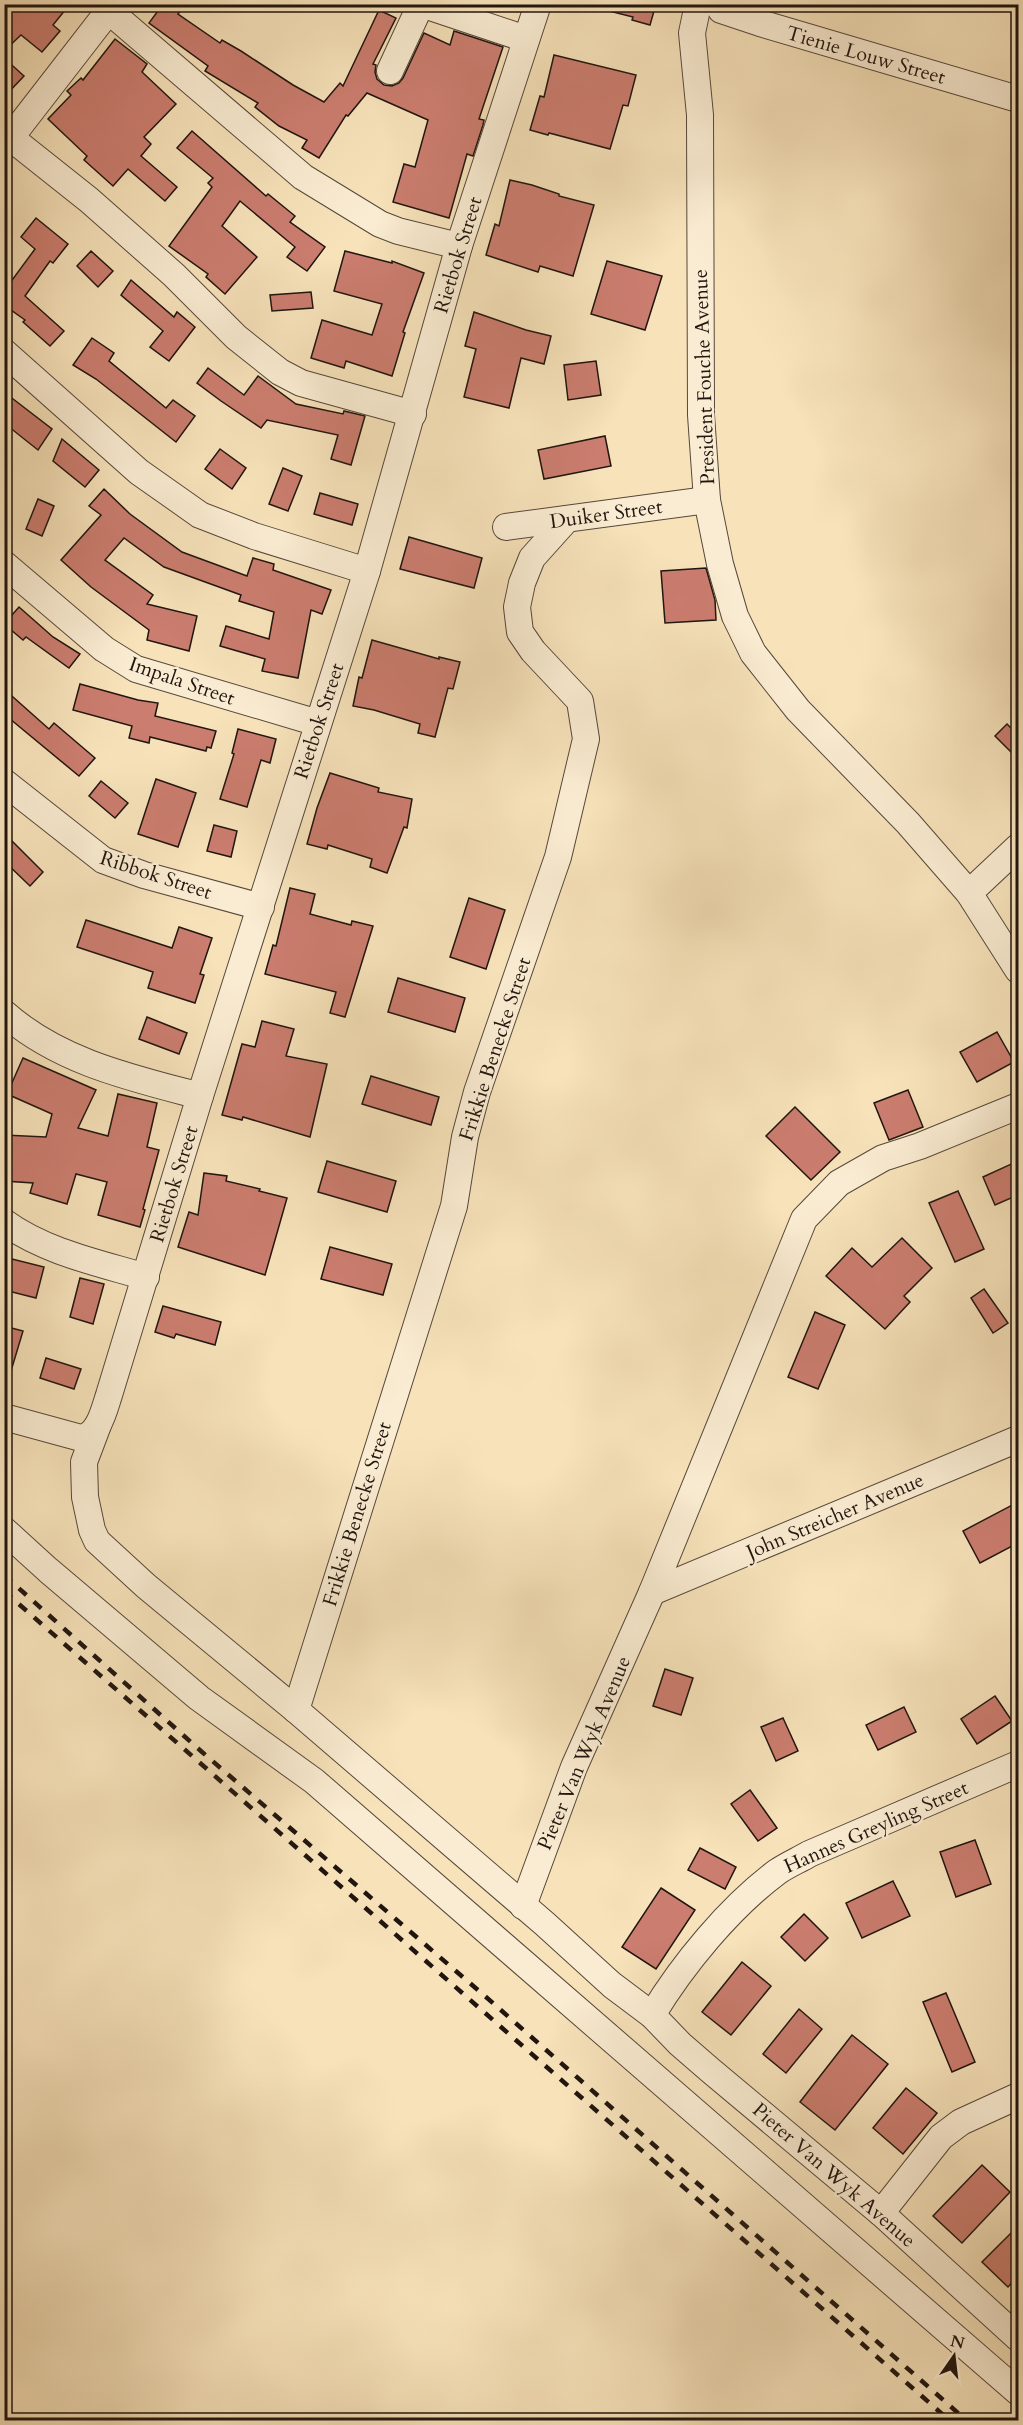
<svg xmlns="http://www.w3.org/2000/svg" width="1023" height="2425" viewBox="0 0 1023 2425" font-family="Cardo,serif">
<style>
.building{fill:#cb7d6f;stroke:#20150f;stroke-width:1.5}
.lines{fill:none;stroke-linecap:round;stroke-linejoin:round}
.minor-casing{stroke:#56483a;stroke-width:28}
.minor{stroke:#faecd2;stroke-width:26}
.rail{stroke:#20150f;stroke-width:4.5;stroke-dasharray:10 10;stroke-linecap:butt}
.labels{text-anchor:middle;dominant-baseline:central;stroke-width:5;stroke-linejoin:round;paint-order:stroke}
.street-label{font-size:20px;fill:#20150f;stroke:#faecd2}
</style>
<rect width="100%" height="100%" fill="#f7e2ba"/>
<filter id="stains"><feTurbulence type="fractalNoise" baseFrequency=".00333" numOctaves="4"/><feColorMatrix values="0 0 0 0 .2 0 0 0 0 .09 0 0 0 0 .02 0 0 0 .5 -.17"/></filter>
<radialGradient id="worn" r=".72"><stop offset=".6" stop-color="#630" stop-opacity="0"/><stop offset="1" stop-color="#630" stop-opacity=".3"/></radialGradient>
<g class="building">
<polygon points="11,4 70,4 53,25 60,31 42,52 21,35 4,51 4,11"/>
<polygon points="163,4 186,4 178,14 220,43 222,40 241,51 293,85 324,102 340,83 343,86 379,10 396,18 373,64 376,65 375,72 377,79 384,85 392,86 399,83 403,78 424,33 450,45 454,31 503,47 479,119 484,120 483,125 473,156 467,154 449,218 393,202 404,164 415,167 428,120 367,93 348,116 346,115 319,158 302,148 307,140 279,126 255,107 258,103 205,71 208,66 149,23"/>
<polygon points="605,4 656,4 650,25 632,20 633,17 605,10"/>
<polygon points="115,39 147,64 142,72 176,104 144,137 151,144 141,156 177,187 165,201 128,169 113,186 84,160 87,156 48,119 71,95 67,91 81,78 83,80"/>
<polygon points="554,55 636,75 628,106 623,105 610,149 549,133 548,135 530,130 540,96 544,97"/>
<polygon points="4,58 24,76 4,97"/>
<polygon points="192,131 266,196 268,194 295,216 290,222 325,247 307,271 287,257 295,247 240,201 222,226 257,257 225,294 206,277 208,274 169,246 212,187 208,183 213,178 177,148"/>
<polygon points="510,180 532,185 559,194 559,196 594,205 573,276 540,266 538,272 486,255 495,224 499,226"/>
<polygon points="36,218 68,244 53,263 50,261 25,296 64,331 50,346 23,322 25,320 4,305 4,291 35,249 21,237"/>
<polygon points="91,251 113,271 98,287 77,266"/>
<polygon points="345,251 392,263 392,261 424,273 403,332 405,333 392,376 346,361 344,368 311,358 322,320 372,335 382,304 334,291"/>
<polygon points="607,261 662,276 645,330 591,314"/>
<polygon points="131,280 174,317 177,312 195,327 169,361 150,347 163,331 121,295"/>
<polygon points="311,292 313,308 272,311 270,295"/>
<polygon points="474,312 526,330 551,336 544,364 521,358 509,408 464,397 476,349 465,346"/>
<polygon points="92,338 114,353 109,361 166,408 173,400 195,416 176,442 96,379 73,365"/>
<polygon points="596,361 601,395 568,400 564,365"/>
<polygon points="208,368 244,395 258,376 296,404 343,414 344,411 365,416 351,465 331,459 338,435 267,420 261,428 221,401 197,383"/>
<polygon points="4,392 52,429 38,450 4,423"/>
<polygon points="605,436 611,466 544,479 538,450"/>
<polygon points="62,439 99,470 85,487 53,461"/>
<polygon points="220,449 246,468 232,489 205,469"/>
<polygon points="283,468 302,476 288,511 269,504"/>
<polygon points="104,489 130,514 182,552 247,576 253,558 274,564 273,570 331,590 322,614 311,610 298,678 262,671 265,659 220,646 226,626 269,639 274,612 239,601 241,595 164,567 124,538 105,560 153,595 147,604 197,616 189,651 147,640 149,630 91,587 61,560 101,515 89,506"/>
<polygon points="320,493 358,504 352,525 314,514"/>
<polygon points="38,499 54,506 42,536 26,529"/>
<polygon points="409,537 482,558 474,588 400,569"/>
<polygon points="706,568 715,600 716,620 665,623 661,571"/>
<polygon points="19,607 53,637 80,654 69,668 26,637 23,640 4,624"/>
<polygon points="372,640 439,659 439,657 460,662 453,689 448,688 435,737 418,733 420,724 374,710 353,706 359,677 362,678"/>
<polygon points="80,684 138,700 158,703 155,716 216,731 211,748 207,747 206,751 150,737 149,743 129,738 132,726 73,710"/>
<polygon points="4,689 49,729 54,723 95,758 79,776 4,714"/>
<polygon points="1007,724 1018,735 1018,759 995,736"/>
<polygon points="238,729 276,739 270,763 261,760 247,807 220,799 234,754 232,753"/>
<polygon points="330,773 379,788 378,792 412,799 407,828 404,827 387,873 370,867 372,859 328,845 327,849 307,844 317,808"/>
<polygon points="156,779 196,793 178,847 138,834"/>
<polygon points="101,781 128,803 115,818 89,796"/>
<polygon points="214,825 237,831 231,857 207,851"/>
<polygon points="4,833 43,872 30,886 4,861"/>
<polygon points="290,888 315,894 310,914 351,925 352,921 373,926 345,1017 330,1013 336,992 265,974 273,945 276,946"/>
<polygon points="469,898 505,910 486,969 450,957"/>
<polygon points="86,920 172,948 179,927 212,938 200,974 204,975 195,1003 148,988 153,972 77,947"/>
<polygon points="398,978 465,998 455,1032 388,1012"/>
<polygon points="147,1017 187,1033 179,1054 139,1039"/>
<polygon points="262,1021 294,1029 286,1056 327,1064 310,1137 243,1117 242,1120 222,1115 242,1044 255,1047"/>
<polygon points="997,1032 1014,1062 977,1082 960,1052"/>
<polygon points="23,1058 96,1090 78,1128 108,1136 118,1094 157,1103 147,1147 159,1150 143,1209 145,1210 140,1227 98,1215 107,1182 76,1174 67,1204 30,1193 33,1183 4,1181 4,1135 46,1137 52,1114 7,1094"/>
<polygon points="371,1076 439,1097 431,1125 362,1104"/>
<polygon points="908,1090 923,1127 889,1140 874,1103"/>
<polygon points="795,1107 840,1152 811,1180 766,1136"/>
<polygon points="327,1161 396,1181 387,1212 318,1192"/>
<polygon points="1018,1161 1018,1195 995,1205 983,1177"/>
<polygon points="204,1173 227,1176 226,1181 260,1189 259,1191 287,1198 265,1275 178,1247 189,1212 198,1215"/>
<polygon points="958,1191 984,1249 955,1262 929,1203"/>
<polygon points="902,1238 932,1268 904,1296 910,1302 885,1329 826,1276 852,1248 872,1267"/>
<polygon points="330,1247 392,1264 383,1295 321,1279"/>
<polygon points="4,1257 44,1267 36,1298 4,1290"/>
<polygon points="80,1278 104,1284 93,1324 70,1317"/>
<polygon points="984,1289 1008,1323 993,1333 971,1298"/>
<polygon points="163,1306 221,1322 215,1345 176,1334 174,1338 155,1332"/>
<polygon points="815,1312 845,1325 818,1389 788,1377"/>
<polygon points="4,1326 23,1331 8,1381 4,1381"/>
<polygon points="46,1358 81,1369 74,1389 40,1378"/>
<polygon points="1018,1502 1018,1543 980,1563 963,1531"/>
<polygon points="665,1669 693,1678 681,1715 653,1706"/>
<polygon points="995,1696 1012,1721 977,1744 961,1719"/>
<polygon points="904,1707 916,1732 878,1750 866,1725"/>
<polygon points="783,1718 798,1751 776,1761 761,1727"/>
<polygon points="750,1790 777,1828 758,1841 731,1804"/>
<polygon points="975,1840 991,1884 956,1897 940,1852"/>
<polygon points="700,1848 736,1867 725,1889 688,1870"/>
<polygon points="893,1881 910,1916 862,1938 846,1903"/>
<polygon points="661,1888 695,1910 656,1969 622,1947"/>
<polygon points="804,1914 828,1938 805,1961 781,1937"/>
<polygon points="742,1962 771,1986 731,2035 702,2012"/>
<polygon points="946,1993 975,2062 952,2072 923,2002"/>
<polygon points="799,2009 822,2029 786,2073 763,2054"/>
<polygon points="852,2035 888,2064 835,2130 800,2102"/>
<polygon points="906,2088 937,2113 903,2154 873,2128"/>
<polygon points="982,2165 1010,2192 962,2243 933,2216"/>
<polygon points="1011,2233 1018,2241 1018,2276 1008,2287 982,2262"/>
</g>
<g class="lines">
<g class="minor-casing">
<g id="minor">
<polyline points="421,4 526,39"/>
<polyline points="698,4 692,33 700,115 701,415 707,500 720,564 735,616 753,653 798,710 908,823 969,893 1018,970"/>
<polyline points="718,4 721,10 760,23 1018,99"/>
<polyline points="109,11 303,177 380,224 398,231 459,246"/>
<polyline points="390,71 421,4"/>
<polyline points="11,138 89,200 174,275 236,337 280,372 301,383 413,414"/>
<polyline points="4,146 114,4"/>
<polyline points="4,352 139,472 200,515 254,536 367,571"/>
<polyline points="506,527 707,500"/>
<polyline points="4,564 104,649 136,669 318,723"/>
<polyline points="4,782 103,860 144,875 261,907"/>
<polyline points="969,893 1018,847"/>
<path d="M4 1013C59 1062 132 1078 200 1096"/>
<path d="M4 1222C45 1252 99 1263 146 1277"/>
<path d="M4 1417 81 1438C99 1435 104 1410 109 1395L200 1096 367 571 459 246 538 4"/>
<polyline points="98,1425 84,1462 85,1497 92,1530 97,1541 146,1586 296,1710 545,1924 612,1985 652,2015 680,2044 710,2070 881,2213 1018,2338"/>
<polyline points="4,1530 48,1570 199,1698 314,1781 1018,2392"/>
<polyline points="652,1592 1018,1439"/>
<polyline points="296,1710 454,1206 465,1137 477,1092 558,857 586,739 580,701 533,651 520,632 517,607 522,583 532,558 567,519"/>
<polyline points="523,1906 574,1767 652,1592 804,1219 839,1183 883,1158 920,1146 1018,1106"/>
<path d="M652 2015C683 1964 729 1908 777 1872 787 1865 799 1860 809 1854L1018 1764"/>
<polyline points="881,2213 941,2137 961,2122 1018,2096"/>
</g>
</g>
<use href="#minor" class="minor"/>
<g class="rail">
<polyline points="4,1575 202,1752 486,1997 966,2420"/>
<polyline points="4,1591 949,2420"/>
</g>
</g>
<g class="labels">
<g class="street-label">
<text transform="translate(866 55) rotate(16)">Tienie Louw Street</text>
<text transform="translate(458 255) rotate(-73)">Rietbok Street</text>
<text transform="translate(704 377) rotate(-92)">President Fouche Avenue</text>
<text transform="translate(606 514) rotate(-8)">Duiker Street</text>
<text transform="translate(182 681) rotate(19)">Impala Street</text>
<text transform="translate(319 721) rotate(-72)">Rietbok Street</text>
<text transform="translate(156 875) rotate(18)">Ribbok Street</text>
<text transform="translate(495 1049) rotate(-72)">Frikkie Benecke Street</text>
<text transform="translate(174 1184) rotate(-73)">Rietbok Street</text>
<text transform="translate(357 1514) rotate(-73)">Frikkie Benecke Street</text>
<text transform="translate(835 1516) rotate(-23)">John Streicher Avenue</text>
<text transform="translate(584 1753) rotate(-67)">Pieter Van Wyk Avenue</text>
<text transform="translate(876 1827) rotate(-24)">Hannes Greyling Street</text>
<text transform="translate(834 2175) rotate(41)">Pieter Van Wyk Avenue</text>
</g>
</g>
<rect width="1023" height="2425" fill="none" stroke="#f7e2ba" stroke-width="24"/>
<rect x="6" y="6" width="1011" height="2413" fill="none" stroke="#20150f" stroke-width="3"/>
<rect x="12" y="12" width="999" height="2401" fill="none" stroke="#20150f" stroke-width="1.5"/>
<g transform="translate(954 2356) rotate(14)" stroke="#faecd2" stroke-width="4.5" paint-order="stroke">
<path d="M0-4.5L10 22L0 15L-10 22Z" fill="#20150f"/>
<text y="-9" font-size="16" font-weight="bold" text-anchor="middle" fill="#20150f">N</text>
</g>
<rect width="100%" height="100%" filter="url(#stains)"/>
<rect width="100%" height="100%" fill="url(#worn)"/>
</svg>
